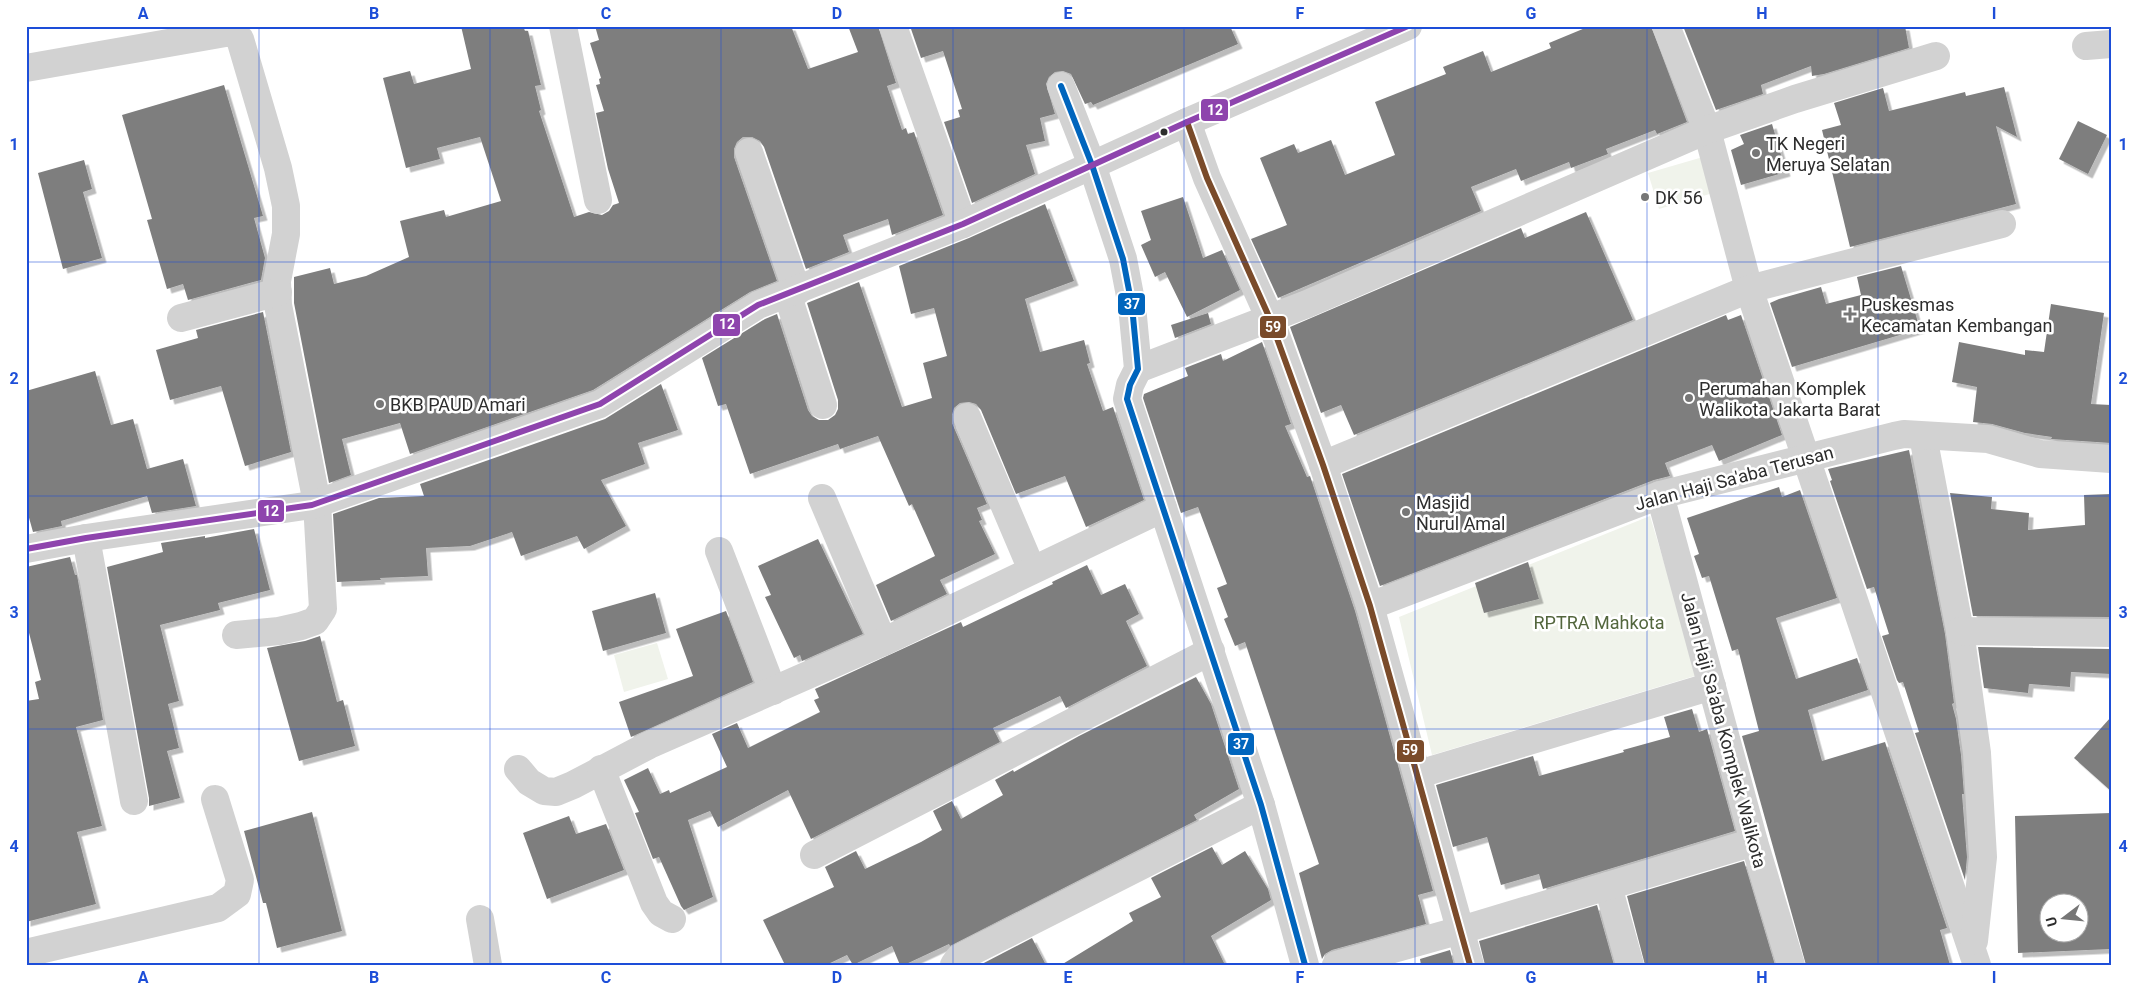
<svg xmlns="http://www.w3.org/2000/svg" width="2137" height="991" viewBox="0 0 2137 991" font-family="Roboto,sans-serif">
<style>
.green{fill:#f0f3eb}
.building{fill:#7e7e7e;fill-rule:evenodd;filter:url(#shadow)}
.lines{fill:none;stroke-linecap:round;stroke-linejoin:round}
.minor{stroke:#d2d2d2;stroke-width:28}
.bus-1-casing{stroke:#fff;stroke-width:10}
.bus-2-casing{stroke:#fff;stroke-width:10}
.bus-3-casing{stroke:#fff;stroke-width:10}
.bus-1{stroke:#0065bd;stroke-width:6}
.bus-2{stroke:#7a4b2a;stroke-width:6}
.bus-3{stroke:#8e44ad;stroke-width:6}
.grid{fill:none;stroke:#1d4ed8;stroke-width:1;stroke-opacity:0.55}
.bus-dot{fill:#2d2d2d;stroke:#fff;stroke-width:2}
.poi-dot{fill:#767676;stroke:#fff;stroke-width:2}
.labels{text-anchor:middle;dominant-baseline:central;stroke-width:5;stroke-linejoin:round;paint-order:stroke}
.poi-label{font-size:18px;fill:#2d2d2d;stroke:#fff;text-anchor:start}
.street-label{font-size:18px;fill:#2d2d2d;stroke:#fff}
.park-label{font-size:18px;fill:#53663d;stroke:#fff}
.line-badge{stroke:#fff;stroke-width:2}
.badge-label{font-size:14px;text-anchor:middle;font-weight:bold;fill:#fff}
.neatline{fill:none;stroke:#1d4ed8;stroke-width:2}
.grid-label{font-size:16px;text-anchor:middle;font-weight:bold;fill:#1d4ed8}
</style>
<defs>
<filter id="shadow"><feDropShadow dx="4.5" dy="4.5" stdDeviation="0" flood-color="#0004"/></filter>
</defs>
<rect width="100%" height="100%" fill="#fff"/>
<g class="green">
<polygon points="1703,157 1713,193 1659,209 1648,173"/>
<polygon points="1650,516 1698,675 1432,755 1399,617"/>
<polygon points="657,643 668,679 624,692 614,655"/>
</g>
<g class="building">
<polygon points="461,26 523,26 525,31 528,31 541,85 535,86 541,110 539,111 574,217 589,212 602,215 609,211 613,205 619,203 608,169 596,113 604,111 596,85 600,84 599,79 601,78 590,43 599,40 595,26 791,26 808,69 858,52 848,26 878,26 896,83 887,86 902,130 906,128 908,134 914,132 943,215 892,235 888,219 843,235 849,252 806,269 764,147 760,141 752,137 743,137 737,142 734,149 734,157 777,281 750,292 593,390 410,454 400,423 342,439 351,475 329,483 294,303 294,277 330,268 334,284 366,276 409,257 400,221 444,210 446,217 501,201 480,137 437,148 440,159 406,168 383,78 410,71 414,84 471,69"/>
<polygon points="910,26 1230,26 1238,44 1093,105 1091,102 1085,104 1071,74 1063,71 1055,72 1049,77 1046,84 1055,114 1040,118 1045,141 1026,145 1035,174 972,203 944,122 960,117 958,110 962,109 943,51 921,58"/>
<polygon points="1590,26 1651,26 1687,122 1657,134 1655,130 1606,149 1608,154 1571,168 1569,162 1521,181 1516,169 1471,187 1481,211 1278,298 1251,239 1287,225 1260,158 1294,144 1298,153 1331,140 1345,175 1395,155 1375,102 1446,74 1443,67 1483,51 1491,72 1551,48 1549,43"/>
<polygon points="1683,26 1905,26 1909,48 1824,74 1812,76 1811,66 1761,85 1763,94 1716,110"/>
<polygon points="224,85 263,216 254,218 265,258 261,280 188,300 183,284 167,289 147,220 152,219 122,115"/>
<polygon points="2004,87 2017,137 1996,126 2016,204 1850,247 1822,130 1841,125 1834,103 1883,88 1889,111 1965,92 1966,96"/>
<polygon points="2078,121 2107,135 2088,174 2059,159"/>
<polygon points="1772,124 1786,172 1741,185 1731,150 1744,144 1740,135"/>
<polygon points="84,160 92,189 83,192 102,258 63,269 38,173"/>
<polygon points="1183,197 1203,258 1222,250 1240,290 1187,317 1165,272 1155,277 1141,245 1151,240 1141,211"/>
<polygon points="1045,204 1074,281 1025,299 1040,352 1084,340 1090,363 1087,364 1103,411 1113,407 1144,500 1086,527 1065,476 1016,494 981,410 976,404 969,402 960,403 954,408 952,415 952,423 987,504 977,508 982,520 979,521 995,554 940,580 947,594 891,621 876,585 935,556 912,504 909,506 878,436 840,449 838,444 750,474 726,404 718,406 702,358 765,319 777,314 808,410 812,416 819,420 828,420 835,415 838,409 838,400 807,303 859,282 902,407 932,398 923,363 947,356 934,308 911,314 899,266 969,238"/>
<polygon points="1586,212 1633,320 1354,435 1341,405 1321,413 1290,327 1521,228 1525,238"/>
<polygon points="1901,266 1920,329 1792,367 1770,303 1779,299 1821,287 1826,304 1861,295 1857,277"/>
<polygon points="2051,304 2104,313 2091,404 2111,405 2111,443 2051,439 2052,437 2025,433 1992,424 1973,422 1977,387 1952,382 1959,342 2025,355 2025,350 2044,352"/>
<polygon points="263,312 291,452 245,466 221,386 170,400 156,350 198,338 196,330"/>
<polygon points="1208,313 1211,324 1175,338 1171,325"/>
<polygon points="1726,315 1728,320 1741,315 1782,435 1719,461 1712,445 1665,463 1670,476 1654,480 1380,586 1342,474"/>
<polygon points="1262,342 1291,424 1285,426 1307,477 1310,476 1355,611 1433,891 1418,895 1426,924 1332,950 1325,954 1322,959 1299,873 1319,864 1245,642 1235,646 1224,619 1228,617 1217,588 1227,584 1198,507 1181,513 1143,398 1144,394 1188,376 1185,368 1221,354 1223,361"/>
<polygon points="95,371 111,425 133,419 147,469 183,459 196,506 152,513 147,496 61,521 62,526 33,532 26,507 26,391"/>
<polygon points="661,384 678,430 638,443 645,464 601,480 626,526 584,549 577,536 521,556 512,532 470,546 426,548 428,576 380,578 381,580 337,582 333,514 379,498 424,496 420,484 605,419"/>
<polygon points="1909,450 1945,634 1954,703 1952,704 1956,719 1961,755 1964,794 1962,794 1967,857 1965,880 1915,733 1919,732 1903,682 1899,683 1897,680 1882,636 1889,634 1874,587 1867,589 1830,481 1832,480 1828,469"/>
<polygon points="1779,487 1782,497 1800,490 1837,598 1776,618 1796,679 1857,658 1868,690 1808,710 1822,761 1885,742 1947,928 1940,930 1950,965 1806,965 1742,736 1759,731 1738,649 1732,651 1709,576 1702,578 1694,556 1699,554 1687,518"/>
<polygon points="1950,493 1992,497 1991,509 2029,513 2028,530 2085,525 2084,495 2111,494 2111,617 1973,616"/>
<polygon points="254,529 270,590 218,603 220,610 160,625 179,701 168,704 179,748 167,751 180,798 149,806 149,798 107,567 163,552 161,543 205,536 205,538"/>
<polygon points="818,539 863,634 802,661 800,655 794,658 765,597 771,595 758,566"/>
<polygon points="70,557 75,575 77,575 103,720 76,727 102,826 77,832 96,904 26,922 26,701 39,699 35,682 41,680 26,621 26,567"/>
<polygon points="1528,562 1539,599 1484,613 1475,583"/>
<polygon points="1087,565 1101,595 1125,584 1139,614 1126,621 1147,666 1066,708 1060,696 993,728 1000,742 811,839 788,790 718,827 710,811 688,820 713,897 684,910 681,906 659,857 653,859 635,813 639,812 624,780 648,768 660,794 669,790 670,793 727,767 712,734 737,723 748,748 820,712 814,700 819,698 815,689 961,622 963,627 1053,584 1052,582"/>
<polygon points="655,593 666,633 603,651 592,611"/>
<polygon points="726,611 753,682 631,737 619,702 693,676 676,629"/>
<polygon points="320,636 337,702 343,700 355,746 299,761 267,648 305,641"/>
<polygon points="1978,647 2111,649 2111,674 2071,672 2070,687 2029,684 2028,693 1984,688"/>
<polygon points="1196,677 1211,704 1239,789 1194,815 1197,820 950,946 949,944 904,965 900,965 892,946 853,965 847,955 826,965 785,965 763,920 834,887 825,867 856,851 865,869 921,842 942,830 933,811 952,801 961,819 1003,795 995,780 1013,770 1014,772 1079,736"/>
<polygon points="1692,709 1699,732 1707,729 1735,831 1543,889 1539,874 1501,885 1487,837 1453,847 1436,785 1533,756 1539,776 1624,752 1623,750 1670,737 1664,717"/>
<polygon points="2111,717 2111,791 2074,758"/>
<polygon points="312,812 342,931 277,948 266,903 263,903 244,831"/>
<path d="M2111 813V949L2018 953 2015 816ZM2050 904H2080V934H2050Z"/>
<polygon points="569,816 576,834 606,824 624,870 547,899 523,833"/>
<polygon points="1212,847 1222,865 1245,851 1268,889 1271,900 1211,936 1225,965 1061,965 1133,921 1129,913 1161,897 1151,878"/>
<polygon points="1744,861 1775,965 1645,965 1627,896"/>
<polygon points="1597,905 1614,965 1485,965 1479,941"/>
<polygon points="1032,938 1046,965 980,965"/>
<polygon points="1450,950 1454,965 1421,965 1420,959"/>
</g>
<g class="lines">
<g class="minor">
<polyline points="563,26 598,200"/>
<polyline points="893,26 963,224"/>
<polyline points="1666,26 1707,130 1749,289 1977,965"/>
<polyline points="2086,46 2111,44"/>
<polyline points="26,68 231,32 240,39 278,168 286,206 286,234 277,281 278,305 317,503 323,609 315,621 301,626 279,631 236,635"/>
<polyline points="1061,86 1092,165 1123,259 1132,306 1138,369 1130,385 1127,399 1261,805 1305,965"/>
<polyline points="1187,122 1207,178 1270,319 1323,465 1370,606 1470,965"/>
<polyline points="749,152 797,291"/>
<polyline points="787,293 823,405"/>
<polyline points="181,318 278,292"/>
<polyline points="1138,369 1307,304 1707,130 1795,99 1936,56"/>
<polyline points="967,417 1032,570"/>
<polyline points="1923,436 1960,631 1977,753 1983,857 1974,941"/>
<polyline points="1323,465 1749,289 2002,224"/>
<polyline points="1660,495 1754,842 1791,965"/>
<polyline points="822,498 883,642"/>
<polyline points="86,538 134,801"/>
<polyline points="26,549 86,538 312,505 600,404 758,305 963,224 1187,122 1408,26"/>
<polyline points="719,551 773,691"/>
<polyline points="1370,606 1660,495 1894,436 1904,434 1988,439 2040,454 2111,459"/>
<polyline points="1960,631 2111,633"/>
<polyline points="518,769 529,782 544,791 556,792 573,785 649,745 883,642 1163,508"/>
<polyline points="601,769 654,903 661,913 672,919"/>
<polyline points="1419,774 1712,686"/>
<polyline points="814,855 1211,651"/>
<polyline points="1608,886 1630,965"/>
<polyline points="480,919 488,965"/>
<polyline points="26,953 218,908 237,894 240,880 215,799"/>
<polyline points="954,965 959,958 1261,805"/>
<polyline points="1336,965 1461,930 1754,842"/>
</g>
<g class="bus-1-casing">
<polyline id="bus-1" points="1061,86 1092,165 1123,259 1132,306 1138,369 1130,385 1127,399 1261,805 1305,965"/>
</g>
<g class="bus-2-casing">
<polyline id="bus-2" points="1187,122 1207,178 1270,319 1323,465 1370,606 1470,965"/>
</g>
<g class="bus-3-casing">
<polyline id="bus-3" points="26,549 86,538 312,505 600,404 758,305 963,224 1187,122 1408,26"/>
</g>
<use href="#bus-1" class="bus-1"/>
<use href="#bus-2" class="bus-2"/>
<use href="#bus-3" class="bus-3"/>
</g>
<path class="grid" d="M259 26V965M490 26V965M721 26V965M953 26V965M1184 26V965M1415 26V965M1647 26V965M1878 26V965M26 262H2111M26 496H2111M26 729H2111"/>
<circle class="bus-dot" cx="1164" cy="132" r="4.5"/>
<g class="poi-dot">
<circle cx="1756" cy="153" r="5"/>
<circle cx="1645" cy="197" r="5"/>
<path d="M1847.5 306.5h5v5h5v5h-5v5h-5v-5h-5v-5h5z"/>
<circle cx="1689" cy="398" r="5"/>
<circle cx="380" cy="404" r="5"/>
<circle cx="1406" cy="512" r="5"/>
</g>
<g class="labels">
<g class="poi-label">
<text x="1766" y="143">TK Negeri<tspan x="1766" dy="21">Meruya Selatan</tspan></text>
<text x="1655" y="197">DK 56</text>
<text x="1861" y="304">Puskesmas<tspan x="1861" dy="21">Kecamatan Kembangan</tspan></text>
<text x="1699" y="388">Perumahan Komplek<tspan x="1699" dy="21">Walikota Jakarta Barat</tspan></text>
<text x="390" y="404">BKB PAUD Amari</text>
<text x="1416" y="502">Masjid<tspan x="1416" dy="21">Nurul Amal</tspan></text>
</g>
<g class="street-label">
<text transform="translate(1734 478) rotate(-15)">Jalan Haji Sa'aba Terusan</text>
<text transform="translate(1724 730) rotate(75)">Jalan Haji Sa'aba Komplek Walikota</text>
</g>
<g class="park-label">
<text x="1599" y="622">RPTRA Mahkota</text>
</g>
</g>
<g class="line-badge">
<rect x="1200" y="98" width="29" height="24" rx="5" fill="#8e44ad"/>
<rect x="1117" y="292" width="29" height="24" rx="5" fill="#0065bd"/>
<rect x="712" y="313" width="29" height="24" rx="5" fill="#8e44ad"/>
<rect x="1259" y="315" width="28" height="24" rx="5" fill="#7a4b2a"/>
<rect x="257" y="499" width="28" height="24" rx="5" fill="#8e44ad"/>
<rect x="1227" y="732" width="28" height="24" rx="5" fill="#0065bd"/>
<rect x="1396" y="739" width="29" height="24" rx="5" fill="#7a4b2a"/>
</g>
<g class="badge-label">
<text x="1215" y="115">12</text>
<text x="1132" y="309">37</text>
<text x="727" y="329">12</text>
<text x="1273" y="332">59</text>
<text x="271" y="516">12</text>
<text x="1241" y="749">37</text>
<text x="1410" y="755">59</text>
</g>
<rect width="2137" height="991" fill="none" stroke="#ffffff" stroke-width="55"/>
<g transform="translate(2064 918) rotate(254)"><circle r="24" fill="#ffffff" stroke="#ababab"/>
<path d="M0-4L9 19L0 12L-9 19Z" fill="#767676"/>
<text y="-8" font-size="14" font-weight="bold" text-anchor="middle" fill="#2d2d2d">U</text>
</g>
<rect x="28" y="28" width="2082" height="936" class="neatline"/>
<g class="grid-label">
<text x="143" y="19">A</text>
<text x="374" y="19">B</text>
<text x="606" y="19">C</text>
<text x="837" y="19">D</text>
<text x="1068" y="19">E</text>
<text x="1300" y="19">F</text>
<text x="1531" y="19">G</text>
<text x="1762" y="19">H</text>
<text x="1994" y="19">I</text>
<text x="14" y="150">1</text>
<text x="2123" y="150">1</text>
<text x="14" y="384">2</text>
<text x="2123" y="384">2</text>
<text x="14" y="618">3</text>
<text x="2123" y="618">3</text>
<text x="14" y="852">4</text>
<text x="2123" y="852">4</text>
<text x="143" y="983">A</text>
<text x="374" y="983">B</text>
<text x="606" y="983">C</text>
<text x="837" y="983">D</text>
<text x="1068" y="983">E</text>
<text x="1300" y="983">F</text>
<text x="1531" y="983">G</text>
<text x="1762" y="983">H</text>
<text x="1994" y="983">I</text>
</g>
</svg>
